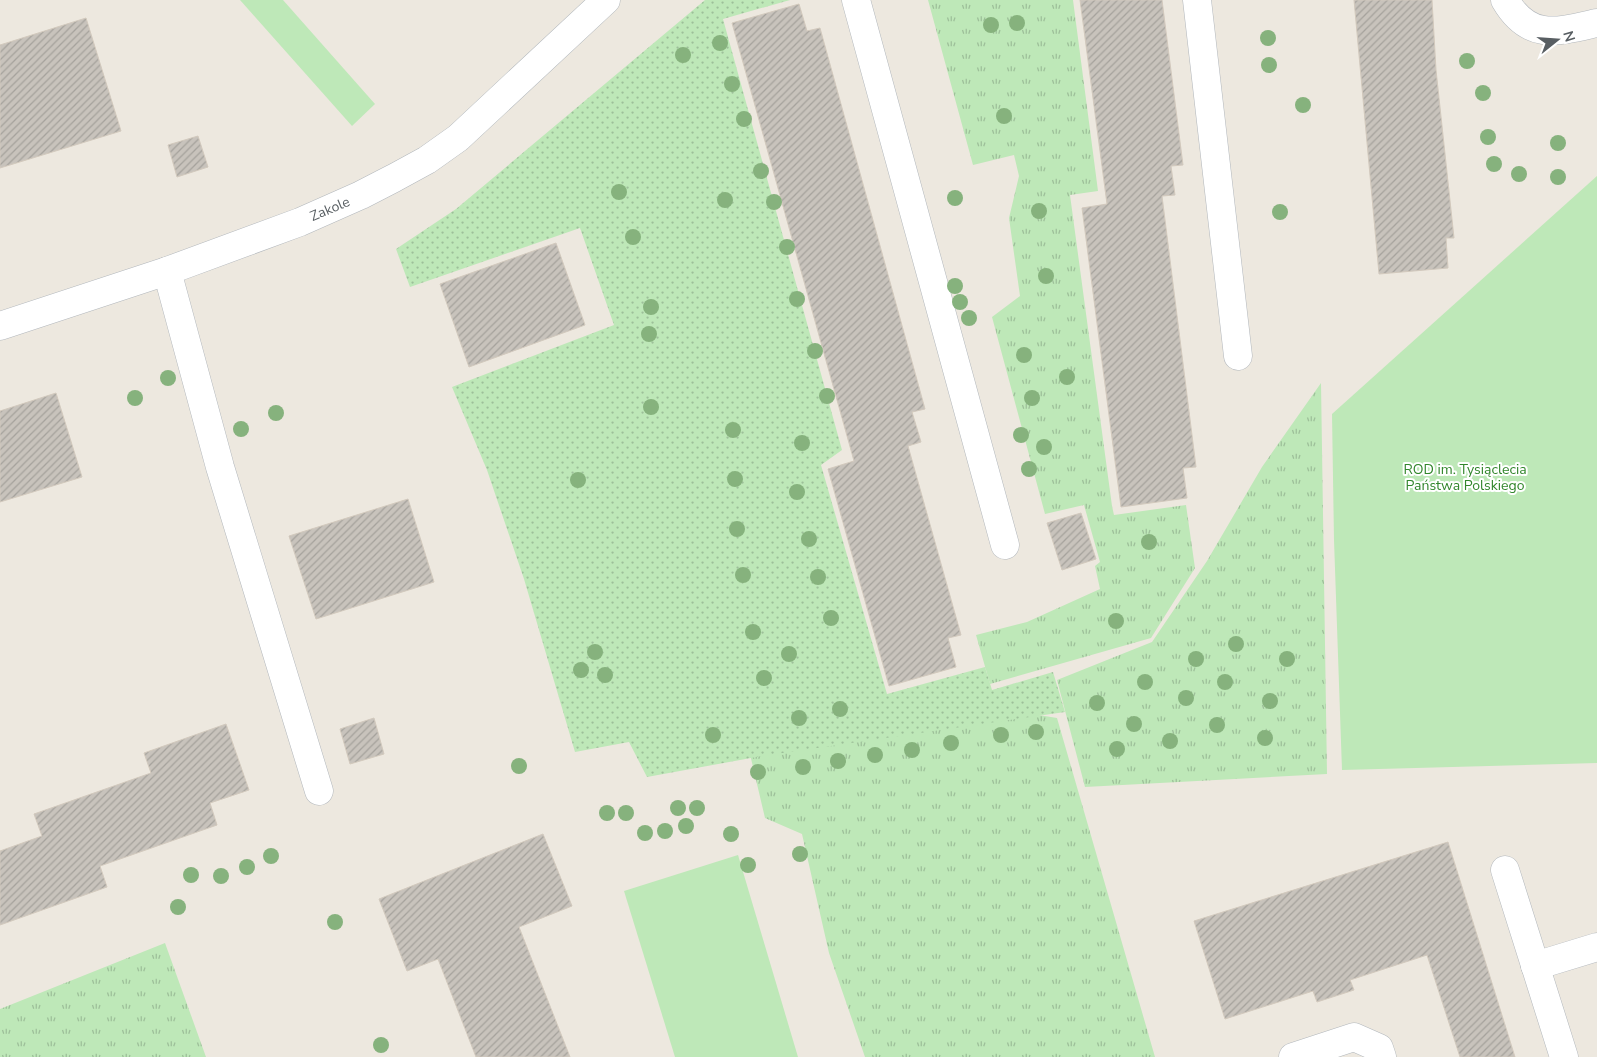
<svg xmlns="http://www.w3.org/2000/svg" width="1597" height="1057" viewBox="0 0 1597 1057" font-family="'Nunito Sans',sans-serif">
<style>
.grass{fill:url(#grass-tufts)}
.park{fill:url(#park-dots)}
.garden{fill:#bee8b8}
.building{fill:url(#building-hatch);stroke:#d2c9bd}
.lines{fill:none;stroke-linecap:round;stroke-linejoin:round}
.street-casing{stroke:#b2b7bc;stroke-width:29}
.street{stroke:#fff;stroke-width:28}
.tree{fill:#86b27d}
.labels{text-anchor:middle;dominant-baseline:central;stroke-width:4;stroke-linejoin:round;paint-order:stroke}
.street-label{font-size:14px;fill:#585e62;stroke:#fff}
.park-label{font-size:14px;fill:#32862c;stroke:#fff}
</style>
<defs>
<pattern id="grass-tufts" width="24" height="20" patternUnits="userSpaceOnUse" patternTransform="scale(1.25)"><rect width="24" height="20" fill="#bee8b8"/><path d="M3 7l-1-3M5 7V3M7 7l1-3M15 17l-1-3M17 17v-4M19 17l1-3" fill="none" stroke="#9dbf99"/></pattern>
<pattern id="park-dots" width="8" height="8" patternUnits="userSpaceOnUse" patternTransform="scale(1.25)"><rect width="8" height="8" fill="#bee8b8"/><path d="M2 2h.1M6 6h.1" fill="none" stroke="#9dbf99" stroke-width="1.8" stroke-linecap="round"/></pattern>
<pattern id="building-hatch" width="6" height="6" patternUnits="userSpaceOnUse" patternTransform="scale(1.25)"><rect width="6" height="6" fill="#c8c3bc"/><path d="M-1 1l2-2M0 6l6-6M5 7l2-2" fill="none" stroke="#a5a29c"/></pattern>
</defs>
<rect width="100%" height="100%" fill="#ede8df"/>
<g class="grass">
<polygon points="928,0 1073,0 1098,191 1070,195 1112,506 1114,515 1186,505 1195,568 1151,638 990,684 976,635 1027,622 1100,589 1095,566 1100,562 1084,505 1045,514 992,317 1020,296 1009,218 1019,176 1014,155 973,165"/>
<polygon points="1321,383 1327,774 1085,787 1057,680 1152,642 1207,561 1262,467"/>
<polygon points="1008,710 1057,718 1155,1057 865,1057 829,953 802,834 765,818 745,733"/>
<polygon points="165,943 206,1057 0,1057 0,1009"/>
</g>
<polygon class="park" points="705,0 790,0 723,19 842,450 821,465 887,694 985,667 992,690 1053,672 1065,712 762,756 647,777 629,742 575,752 524,579 487,470 452,387 614,325 580,228 410,287 396,249 456,209"/>
<g class="garden">
<polygon points="240,0 283,0 375,104 352,126"/>
<polygon points="1597,176 1597,763 1342,770 1334,540 1332,414"/>
<polygon points="738,855 798,1057 675,1057 624,891"/>
</g>
<g class="building">
<polygon points="1080,0 1162,0 1183,165 1171,166 1175,195 1162,196 1196,467 1183,468 1187,498 1121,507 1082,208 1107,204"/>
<polygon points="1354,0 1432,0 1436,70 1454,238 1446,238 1448,268 1379,274"/>
<polygon points="799,4 807,31 820,28 925,409 912,412 921,442 908,446 961,635 948,638 956,667 889,686 828,469 854,461 732,23"/>
<polygon points="86,18 121,131 0,168 0,45"/>
<polygon points="198,136 208,167 177,177 168,145"/>
<polygon points="556,243 585,325 469,367 440,284"/>
<polygon points="56,393 82,477 0,502 0,411"/>
<polygon points="408,499 434,582 316,619 289,536"/>
<polygon points="1081,513 1096,559 1062,570 1047,523"/>
<polygon points="374,718 384,754 350,764 340,729"/>
<polygon points="226,724 249,790 210,803 217,825 100,866 107,887 0,925 0,851 42,836 34,814 151,773 144,753"/>
<polygon points="543,834 572,906 519,927 570,1057 476,1057 438,959 407,971 379,899"/>
<polygon points="1448,842 1515,1057 1460,1057 1427,955 1350,980 1354,990 1317,1002 1313,991 1225,1019 1194,921"/>
</g>
<g class="lines">
<g class="street-casing">
<g id="street">
<polyline points="856,0 1005,545"/>
<polyline points="1197,0 1238,356"/>
<path d="M1505 0C1529 41 1557 32 1597 23"/>
<polyline points="167,271 220,467 319,791"/>
<polyline points="0,326 167,271 300,222 361,195 394,178 427,160 458,138 606,0"/>
<polyline points="1505,870 1564,1057"/>
<polyline points="1535,966 1597,947"/>
<polyline points="1293,1057 1354,1037 1379,1048 1382,1057"/>
</g>
</g>
<use href="#street" class="street"/>
</g>
<g class="tree">
<circle cx="1017" cy="23" r="8"/>
<circle cx="991" cy="25" r="8"/>
<circle cx="1268" cy="38" r="8"/>
<circle cx="720" cy="43" r="8"/>
<circle cx="683" cy="55" r="8"/>
<circle cx="1467" cy="61" r="8"/>
<circle cx="1269" cy="65" r="8"/>
<circle cx="732" cy="84" r="8"/>
<circle cx="1483" cy="93" r="8"/>
<circle cx="1303" cy="105" r="8"/>
<circle cx="1004" cy="116" r="8"/>
<circle cx="744" cy="119" r="8"/>
<circle cx="1488" cy="137" r="8"/>
<circle cx="1558" cy="143" r="8"/>
<circle cx="1494" cy="164" r="8"/>
<circle cx="761" cy="171" r="8"/>
<circle cx="1519" cy="174" r="8"/>
<circle cx="1558" cy="177" r="8"/>
<circle cx="619" cy="192" r="8"/>
<circle cx="955" cy="198" r="8"/>
<circle cx="725" cy="200" r="8"/>
<circle cx="774" cy="202" r="8"/>
<circle cx="1039" cy="211" r="8"/>
<circle cx="1280" cy="212" r="8"/>
<circle cx="633" cy="237" r="8"/>
<circle cx="787" cy="247" r="8"/>
<circle cx="1046" cy="276" r="8"/>
<circle cx="955" cy="286" r="8"/>
<circle cx="797" cy="299" r="8"/>
<circle cx="960" cy="302" r="8"/>
<circle cx="651" cy="307" r="8"/>
<circle cx="969" cy="318" r="8"/>
<circle cx="649" cy="334" r="8"/>
<circle cx="815" cy="351" r="8"/>
<circle cx="1024" cy="355" r="8"/>
<circle cx="1067" cy="377" r="8"/>
<circle cx="168" cy="378" r="8"/>
<circle cx="827" cy="396" r="8"/>
<circle cx="135" cy="398" r="8"/>
<circle cx="1032" cy="398" r="8"/>
<circle cx="651" cy="407" r="8"/>
<circle cx="276" cy="413" r="8"/>
<circle cx="241" cy="429" r="8"/>
<circle cx="733" cy="430" r="8"/>
<circle cx="1021" cy="435" r="8"/>
<circle cx="802" cy="443" r="8"/>
<circle cx="1044" cy="447" r="8"/>
<circle cx="1029" cy="469" r="8"/>
<circle cx="735" cy="479" r="8"/>
<circle cx="578" cy="480" r="8"/>
<circle cx="797" cy="492" r="8"/>
<circle cx="737" cy="529" r="8"/>
<circle cx="809" cy="539" r="8"/>
<circle cx="1149" cy="542" r="8"/>
<circle cx="743" cy="575" r="8"/>
<circle cx="818" cy="577" r="8"/>
<circle cx="831" cy="618" r="8"/>
<circle cx="1116" cy="621" r="8"/>
<circle cx="753" cy="632" r="8"/>
<circle cx="1236" cy="644" r="8"/>
<circle cx="595" cy="652" r="8"/>
<circle cx="789" cy="654" r="8"/>
<circle cx="1196" cy="659" r="8"/>
<circle cx="1287" cy="659" r="8"/>
<circle cx="581" cy="670" r="8"/>
<circle cx="605" cy="675" r="8"/>
<circle cx="764" cy="678" r="8"/>
<circle cx="1145" cy="682" r="8"/>
<circle cx="1225" cy="682" r="8"/>
<circle cx="1186" cy="698" r="8"/>
<circle cx="1270" cy="701" r="8"/>
<circle cx="1097" cy="703" r="8"/>
<circle cx="840" cy="709" r="8"/>
<circle cx="799" cy="718" r="8"/>
<circle cx="1134" cy="724" r="8"/>
<circle cx="1217" cy="725" r="8"/>
<circle cx="1036" cy="732" r="8"/>
<circle cx="713" cy="735" r="8"/>
<circle cx="1001" cy="735" r="8"/>
<circle cx="1265" cy="738" r="8"/>
<circle cx="1170" cy="741" r="8"/>
<circle cx="951" cy="743" r="8"/>
<circle cx="1117" cy="749" r="8"/>
<circle cx="912" cy="750" r="8"/>
<circle cx="875" cy="755" r="8"/>
<circle cx="838" cy="761" r="8"/>
<circle cx="519" cy="766" r="8"/>
<circle cx="803" cy="767" r="8"/>
<circle cx="758" cy="772" r="8"/>
<circle cx="678" cy="808" r="8"/>
<circle cx="697" cy="808" r="8"/>
<circle cx="607" cy="813" r="8"/>
<circle cx="626" cy="813" r="8"/>
<circle cx="686" cy="826" r="8"/>
<circle cx="665" cy="831" r="8"/>
<circle cx="645" cy="833" r="8"/>
<circle cx="731" cy="834" r="8"/>
<circle cx="800" cy="854" r="8"/>
<circle cx="271" cy="856" r="8"/>
<circle cx="748" cy="865" r="8"/>
<circle cx="247" cy="867" r="8"/>
<circle cx="191" cy="875" r="8"/>
<circle cx="221" cy="876" r="8"/>
<circle cx="178" cy="907" r="8"/>
<circle cx="335" cy="922" r="8"/>
<circle cx="381" cy="1045" r="8"/>
</g>
<g class="labels">
<g class="street-label">
<text transform="translate(330 209) rotate(-23)">Zakole</text>
</g>
<g class="park-label">
<text x="1465" y="469">ROD im. Tysiąclecia<tspan x="1465" dy="16">Państwa Polskiego</tspan></text>
</g>
</g>
<g transform="translate(1557 40) rotate(73)" stroke="#ffffff" stroke-width="4" paint-order="stroke">
<path d="M0-4L9 19L0 12L-9 19Z" fill="#585e62"/>
<text y="-8" font-size="14" font-weight="bold" text-anchor="middle" fill="#585e62">N</text>
</g>
</svg>
